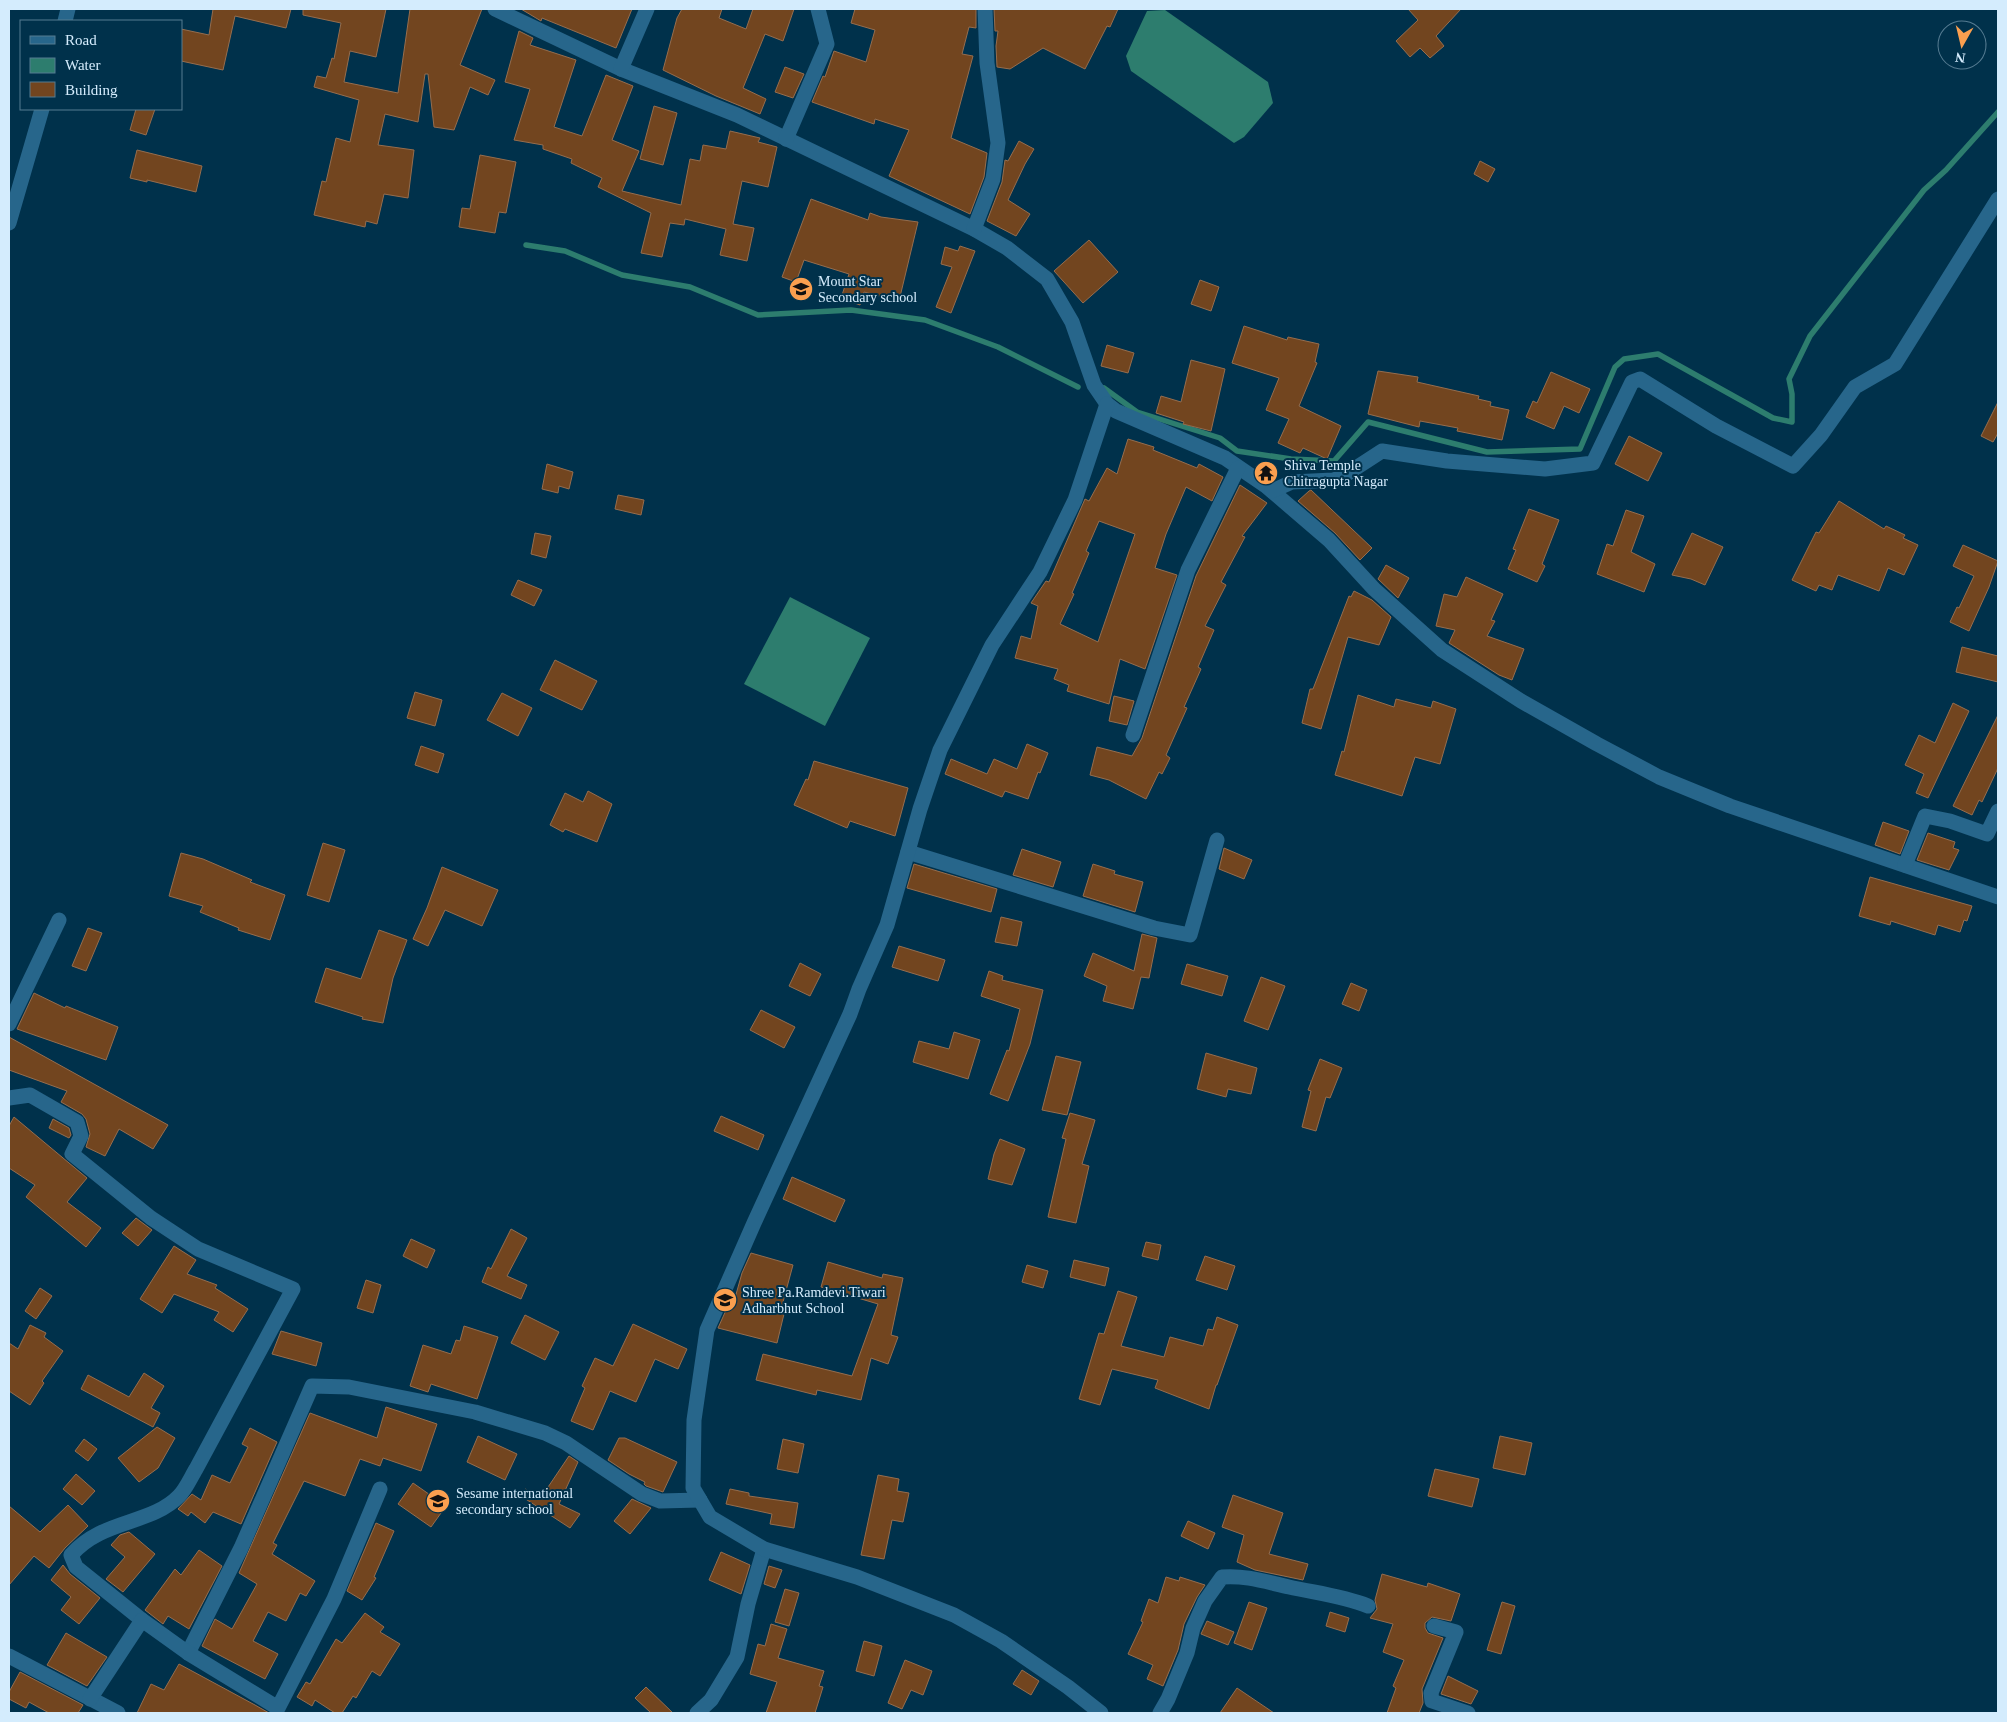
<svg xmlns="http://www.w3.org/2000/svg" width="2007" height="1722" viewBox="0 0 2007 1722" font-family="'Times New Roman',serif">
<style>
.water{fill:#2d7d6e}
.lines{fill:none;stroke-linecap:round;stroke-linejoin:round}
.stream{stroke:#2d7d6e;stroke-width:5.5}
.building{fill:#72451f;stroke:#956d4e;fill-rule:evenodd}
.minor{stroke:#27668b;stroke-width:15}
.labels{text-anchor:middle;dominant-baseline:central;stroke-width:4;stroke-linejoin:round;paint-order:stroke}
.poi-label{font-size:14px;fill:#d4ecfd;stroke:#00314b;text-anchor:start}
</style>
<rect width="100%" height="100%" fill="#00314b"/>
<g class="water">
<polygon points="1165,10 1268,82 1273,103 1244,137 1234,143 1131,71 1126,56 1147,11"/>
<polygon points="790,597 870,638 825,726 744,684"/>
</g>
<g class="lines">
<g class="stream">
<polyline points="526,245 565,251 622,275 690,287 758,315 851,310 925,320 998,347 1078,387"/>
<polyline points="1104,388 1137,412 1220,438 1237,451 1291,459 1334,461 1368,422 1487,452 1580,449 1615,367 1624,359 1658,354 1773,418 1792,422 1792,394 1789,379 1810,336 1924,190 1946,170 1998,112"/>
</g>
</g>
<g class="building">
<polygon points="213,9 291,9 286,28 235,16 223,70 181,61 181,29 209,35"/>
<polygon points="303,9 386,9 376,57 350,51 344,82 398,93 410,9 482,9 460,65 495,80 488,95 470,87 454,130 434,127 428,74 425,74 418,122 385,114 378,145 414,150 408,198 384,194 377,224 366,221 365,227 314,215 322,181 326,182 336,138 350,142 359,100 314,87 317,76 326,78 332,58 334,59 341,23 303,15"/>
<polygon points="521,9 632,9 616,48 542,18 541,21"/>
<polygon points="682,9 722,9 719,18 746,29 753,9 794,9 783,41 765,34 743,88 766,99 760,114 716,96 663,70 677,18"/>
<polygon points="855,9 976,9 976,28 969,27 962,54 973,56 951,138 987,153 984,177 970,214 889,176 909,130 875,119 874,124 812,102 823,76 825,77 834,51 866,62 875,30 851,23"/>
<polygon points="994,9 1118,9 1110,27 1107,26 1085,69 1043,48 1010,69 997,67 996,46 998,31 995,31"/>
<polygon points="1408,9 1461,9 1436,36 1444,46 1430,58 1420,48 1410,57 1396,41 1418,20"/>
<polygon points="519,31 533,38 530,45 576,60 554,127 582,136 606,75 633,86 612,140 639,151 622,191 681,205 690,159 700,161 703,145 726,149 730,131 760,138 758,142 777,147 768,187 742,181 733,224 754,228 747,261 720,255 726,229 685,219 684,225 670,223 662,257 641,253 651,213 598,187 602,178 571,163 572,159 543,149 543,145 514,140 530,89 505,82"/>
<polygon points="785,67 804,74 793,98 775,92"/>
<polygon points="654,106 677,113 663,165 640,159"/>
<polygon points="136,109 155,109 146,135 130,130"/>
<polygon points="1019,141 1034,149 1025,164 1008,200 1030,214 1016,236 987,221 1002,182 1005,160 1008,161"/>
<polygon points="137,150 202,166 196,192 147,180 147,182 130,178"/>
<polygon points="480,155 516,162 506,213 499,212 495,233 459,227 462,208 470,209"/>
<polygon points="1480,161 1495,169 1488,182 1474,174"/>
<polygon points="811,199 868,220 870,213 881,217 918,222 899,301 864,292 860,305 841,298 849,274 804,260 796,282 782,277"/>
<polygon points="1089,240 1118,272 1083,303 1054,271"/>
<polygon points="960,246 975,251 951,313 936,307 952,267 941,264 945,247 958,251"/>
<polygon points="1200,280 1219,287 1211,311 1191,304"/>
<polygon points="1244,326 1287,340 1288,337 1319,344 1315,362 1317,363 1299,406 1341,426 1327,459 1303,448 1300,453 1278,443 1289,419 1266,410 1279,378 1232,363"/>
<polygon points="1107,345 1134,353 1128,373 1101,366"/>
<polygon points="1191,360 1225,369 1211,431 1183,424 1184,422 1156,413 1161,396 1181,402"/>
<polygon points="1378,371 1418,377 1417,382 1479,396 1478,399 1491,402 1490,406 1509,410 1502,440 1457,431 1458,428 1420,421 1419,427 1368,414"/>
<polygon points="1551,372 1590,389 1579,413 1564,406 1554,429 1526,417 1533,401 1537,403"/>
<polygon points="1998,402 1998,433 1993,442 1981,436"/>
<polygon points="1629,436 1662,453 1648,481 1615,464"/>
<path d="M1128 439 1154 447 1153 450 1197 468 1199 464 1223 477 1212 501 1186 487 1166 534 1155 568 1177 575 1145 669 1120 659 1109 704 1067 691 1069 685 1054 679 1058 669 1015 658 1021 636 1031 639 1038 606 1031 603 1046 581 1049 582 1085 499 1089 501 1107 468 1117 474ZM1099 521 1135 534 1098 642 1060 624 1074 594 1072 593 1089 553 1086 551Z"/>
<polygon points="547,464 573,472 569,489 559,486 558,493 542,489"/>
<polygon points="1240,485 1267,503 1242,536 1245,537 1221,582 1226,585 1205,626 1214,630 1198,667 1201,669 1184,707 1187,708 1166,755 1170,758 1162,774 1159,772 1146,799 1109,780 1090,775 1097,747 1132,756 1142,738 1196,576"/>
<polygon points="1311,490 1372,548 1360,560 1335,533 1298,501 1309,491"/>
<polygon points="618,495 644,500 641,515 615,509"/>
<polygon points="1839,501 1884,529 1886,526 1905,535 1903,538 1918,545 1904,575 1888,568 1879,591 1838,575 1832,590 1819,585 1816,591 1792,580 1816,532 1819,533"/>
<polygon points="1529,509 1559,520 1542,564 1545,566 1537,582 1508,569 1516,550 1513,549"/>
<polygon points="1626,510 1644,516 1631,552 1655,564 1644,592 1597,574 1607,544 1613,546"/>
<polygon points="535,533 551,536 546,558 531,554"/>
<polygon points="1692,533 1723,547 1705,585 1691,579 1672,575"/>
<polygon points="1963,545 1998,561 1989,587 1969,631 1950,622 1957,607 1959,608 1974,576 1953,566"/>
<polygon points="1386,565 1409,578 1398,598 1378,579"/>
<polygon points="1466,577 1503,594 1491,620 1495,621 1487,636 1524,649 1512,680 1499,675 1449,643 1455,630 1436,626 1444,594 1457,597"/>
<polygon points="518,580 542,590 534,606 511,595"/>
<polygon points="1354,591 1372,600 1391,617 1379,645 1348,637 1321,729 1302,723 1310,689 1313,689 1349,596 1351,597"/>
<polygon points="1962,647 1998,656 1998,682 1956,672"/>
<polygon points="555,660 597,681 582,710 540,690"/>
<polygon points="415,692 442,700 435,726 407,718"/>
<polygon points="502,693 532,708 518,736 487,720"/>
<polygon points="1358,695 1394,707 1396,699 1431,708 1433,701 1456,709 1440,764 1415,757 1402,796 1335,775 1342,751 1344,752"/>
<polygon points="1114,696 1134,701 1127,725 1109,721"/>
<polygon points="1953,703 1969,711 1928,798 1916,793 1924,774 1905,765 1919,735 1935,743"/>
<polygon points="1998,715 1998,768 1982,802 1979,800 1972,815 1953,806"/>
<polygon points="1027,744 1048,753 1040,773 1038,772 1028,799 1005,791 1002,797 945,774 951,759 987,774 994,759 1017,769"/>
<polygon points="421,746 444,754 438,773 415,765"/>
<polygon points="814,761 908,788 895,836 850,821 847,828 794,805 806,779 808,780"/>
<polygon points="588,791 612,804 597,842 565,829 563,832 550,825 565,793 583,802"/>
<polygon points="1883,822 1909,831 1900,854 1875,845"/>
<polygon points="1928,833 1955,842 1953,848 1959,850 1949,870 1917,860"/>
<polygon points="323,843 345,850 329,902 307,895"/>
<polygon points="1224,848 1252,860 1244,879 1219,869"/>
<polygon points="1022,849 1061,862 1053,887 1013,875"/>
<polygon points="181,853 203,859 252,880 250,882 285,895 270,940 238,930 239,928 200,912 203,906 169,896"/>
<polygon points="914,864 997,889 991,912 907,888"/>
<polygon points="1093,864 1115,871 1114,874 1143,882 1135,912 1083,896"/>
<polygon points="442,867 498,890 482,926 445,910 428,946 413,939 427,908"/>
<polygon points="1870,877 1972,906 1967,921 1964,920 1960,932 1938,925 1935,935 1891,921 1890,925 1859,916"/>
<polygon points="1001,917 1022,922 1017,946 995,942"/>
<polygon points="88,928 102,933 86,971 72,966"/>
<polygon points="379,930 407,940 393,978 383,1023 362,1019 363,1017 315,1002 326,968 361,979"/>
<polygon points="1142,934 1157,938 1149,978 1141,977 1133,1009 1103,1001 1107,986 1084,976 1093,953 1134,971"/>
<polygon points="899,946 945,960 938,981 892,967"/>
<polygon points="800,963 821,974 810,996 789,986"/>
<polygon points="1187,964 1228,976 1222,996 1181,984"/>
<polygon points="989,971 1003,976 1002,980 1043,990 1030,1044 1008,1101 990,1094 1007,1050 1009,1051 1020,1009 981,996"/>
<polygon points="1261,977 1285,986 1268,1030 1244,1021"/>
<polygon points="1351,983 1367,990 1359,1011 1342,1004"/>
<polygon points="34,993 65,1008 66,1006 118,1027 106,1060 17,1029"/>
<polygon points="761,1010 795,1027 784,1048 750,1030"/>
<polygon points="954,1032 980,1040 968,1079 913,1062 919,1041 949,1049"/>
<polygon points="9,1037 168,1125 153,1149 119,1129 105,1156 86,1147 90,1134 86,1119 82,1114 61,1102 67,1091 9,1070"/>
<polygon points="1206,1053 1257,1068 1251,1094 1228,1089 1226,1097 1197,1089"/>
<polygon points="1056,1056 1081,1062 1067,1115 1042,1110"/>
<polygon points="1320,1059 1342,1068 1330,1098 1326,1097 1316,1131 1302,1127 1311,1091 1308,1090"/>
<polygon points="1070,1113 1095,1120 1082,1164 1089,1166 1076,1223 1048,1217 1066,1139 1062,1138"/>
<polygon points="721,1116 764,1135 758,1150 714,1131"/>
<polygon points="14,1117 87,1178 67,1202 101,1228 86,1247 26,1197 35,1185 9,1168 9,1126"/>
<polygon points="53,1119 69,1128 71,1135 69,1138 49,1128"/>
<polygon points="1000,1139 1025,1149 1012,1185 988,1179 994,1154"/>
<polygon points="792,1177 845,1200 835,1222 783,1199"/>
<polygon points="136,1218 152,1230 138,1246 122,1233"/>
<polygon points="511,1229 527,1238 507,1276 527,1285 521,1299 482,1282 488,1267 491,1269"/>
<polygon points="411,1239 435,1250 427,1268 403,1256"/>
<polygon points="1146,1242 1161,1245 1158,1260 1142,1256"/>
<polygon points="174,1246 196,1260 187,1274 217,1285 215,1288 248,1309 233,1332 214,1320 219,1312 174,1294 162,1313 140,1299"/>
<polygon points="751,1253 793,1265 780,1313 784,1314 777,1343 718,1328 732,1297 735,1298 742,1273"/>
<polygon points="1205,1256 1235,1266 1227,1290 1196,1280"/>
<polygon points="1074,1260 1109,1268 1105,1286 1070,1277"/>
<polygon points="828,1262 882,1278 883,1274 903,1278 891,1335 898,1337 888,1364 871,1358 861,1400 817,1390 816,1395 756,1380 763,1354 852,1376 878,1304 821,1287"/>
<polygon points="1027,1265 1048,1271 1043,1288 1022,1282"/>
<polygon points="366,1280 381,1285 373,1313 357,1308"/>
<polygon points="40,1288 52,1296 36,1319 25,1311"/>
<polygon points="1118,1291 1137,1297 1121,1346 1164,1357 1170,1337 1203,1346 1208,1329 1213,1330 1217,1317 1238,1325 1217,1385 1216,1385 1209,1409 1155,1388 1158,1380 1112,1369 1100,1405 1079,1399 1099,1333 1104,1334"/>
<polygon points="525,1315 559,1332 545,1360 511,1343"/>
<polygon points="633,1324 687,1349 678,1369 655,1359 636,1402 610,1391 593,1430 571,1421 585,1388 582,1386 595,1358 613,1366"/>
<polygon points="30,1325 46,1333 44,1337 63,1351 42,1381 44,1383 30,1405 9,1391 9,1343 18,1349"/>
<polygon points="464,1326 498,1337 477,1399 431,1384 428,1392 410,1386 423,1345 451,1354 456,1340 460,1341"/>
<polygon points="281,1331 322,1343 316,1366 272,1354"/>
<polygon points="144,1373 164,1386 151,1408 160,1413 153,1427 81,1389 88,1375 129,1397"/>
<polygon points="386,1407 437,1424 421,1471 383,1458 380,1466 360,1459 345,1496 304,1481 273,1543 277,1545 272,1554 315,1581 306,1596 300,1593 286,1621 268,1612 253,1641 278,1654 265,1679 202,1646 215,1619 232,1629 257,1584 239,1573 310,1413 377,1438"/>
<polygon points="157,1427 175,1438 158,1468 139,1482 118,1458"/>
<polygon points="250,1428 277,1442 241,1524 213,1512 205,1523 191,1512 188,1516 178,1509 192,1494 201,1500 212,1475 230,1483 248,1447 242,1444"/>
<polygon points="478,1436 517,1454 505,1480 467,1462"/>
<polygon points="1500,1436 1532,1443 1525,1475 1493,1468"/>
<polygon points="619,1438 625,1438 677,1462 663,1492 646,1486 644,1484 645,1482 629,1474 608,1460"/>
<polygon points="84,1439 97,1449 88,1461 75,1451"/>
<polygon points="783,1439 804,1444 798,1473 777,1469"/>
<polygon points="569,1456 578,1462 559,1504 580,1514 570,1528 521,1496 525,1489 542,1496"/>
<polygon points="1435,1469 1479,1479 1472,1507 1428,1496"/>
<polygon points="76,1474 95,1491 82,1505 63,1489"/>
<polygon points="878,1475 899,1479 897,1491 909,1493 903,1522 892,1520 884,1559 861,1555"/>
<polygon points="413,1483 446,1506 431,1527 398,1504"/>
<polygon points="730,1489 749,1493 749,1496 798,1503 794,1528 770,1524 772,1514 726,1504"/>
<polygon points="1233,1495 1283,1513 1269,1554 1308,1564 1303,1580 1255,1570 1237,1562 1244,1535 1222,1527"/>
<polygon points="632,1499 651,1508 630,1534 614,1521"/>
<polygon points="68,1505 88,1526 65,1548 49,1568 34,1556 9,1585 9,1506 40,1532"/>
<polygon points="1188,1521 1215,1533 1208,1549 1181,1536"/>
<polygon points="376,1523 394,1531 374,1577 376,1578 362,1600 347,1591"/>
<polygon points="129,1532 155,1554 123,1592 106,1579 125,1557 111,1545 120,1535"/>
<polygon points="199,1550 222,1566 189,1629 168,1616 163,1624 145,1610 175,1569 181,1575"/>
<polygon points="721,1552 750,1565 741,1594 709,1580"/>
<polygon points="63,1565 70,1574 100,1598 79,1624 61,1610 71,1597 51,1580"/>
<polygon points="769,1566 782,1570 775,1588 764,1584"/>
<polygon points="1382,1574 1427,1587 1428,1583 1460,1594 1451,1621 1432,1617 1425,1623 1425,1628 1428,1633 1443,1638 1422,1689 1423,1703 1419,1713 1387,1713 1396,1688 1393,1686 1404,1660 1383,1652 1393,1624 1370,1618 1377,1609 1375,1600"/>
<polygon points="1166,1577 1179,1581 1180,1577 1205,1585 1197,1597 1184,1624 1178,1650 1163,1686 1147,1679 1153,1665 1128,1654 1143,1622 1141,1621 1149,1599 1158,1603"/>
<polygon points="785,1589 799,1593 789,1626 775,1622"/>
<polygon points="1249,1602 1267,1608 1252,1650 1234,1643"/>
<polygon points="1502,1602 1515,1606 1501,1654 1487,1650"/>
<polygon points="1330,1612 1349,1618 1345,1632 1326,1626"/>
<polygon points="365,1613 384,1627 380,1632 400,1644 380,1676 372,1671 356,1698 353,1696 342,1713 335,1713 315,1700 312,1706 297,1697 306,1682 310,1684 336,1639 342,1643"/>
<polygon points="1207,1621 1234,1632 1228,1645 1201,1634"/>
<polygon points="771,1624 787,1629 778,1658 824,1671 819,1686 823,1687 815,1713 766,1713 777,1682 750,1674 758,1644 765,1646"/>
<polygon points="66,1633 107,1657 87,1686 47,1665"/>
<polygon points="864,1641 882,1646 874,1676 856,1671"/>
<polygon points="905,1660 932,1671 923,1695 911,1690 902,1709 888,1703"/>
<polygon points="179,1664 255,1705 269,1713 137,1713 151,1684 164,1690"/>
<polygon points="1022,1670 1039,1681 1031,1695 1013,1684"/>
<polygon points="20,1672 83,1705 78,1713 49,1713 29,1702 26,1708 9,1699 9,1692"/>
<polygon points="1448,1676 1478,1691 1471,1704 1441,1694"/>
<polygon points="646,1687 673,1713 651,1713 635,1698"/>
<polygon points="1237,1688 1274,1713 1220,1713"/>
</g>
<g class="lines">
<g class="minor">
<polyline points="495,9 621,69 737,115 974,229 1007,248 1047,279 1072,322 1094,385 1107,404 1116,411 1225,458 1266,486 1329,540 1374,589 1442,650 1521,701 1597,744 1659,777 1730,806 1998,897"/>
<polyline points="65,21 68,9"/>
<polyline points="621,69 647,9"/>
<polyline points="786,139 827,44 818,9"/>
<polyline points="9,223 42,109"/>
<polyline points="974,229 993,179 998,143 987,63 985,9"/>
<polyline points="1272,491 1292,482 1333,480 1342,477 1382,451 1447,461 1545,469 1593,463 1632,382 1640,379 1716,426 1793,466 1821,435 1855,387 1895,364 1998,199"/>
<polyline points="1133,735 1188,570 1238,468"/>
<polyline points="908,852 1154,928 1190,935 1217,840"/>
<polyline points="1905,865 1925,816 1950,821 1987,834 1998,811"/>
<polyline points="9,1024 59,920"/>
<path d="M9 1098 30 1095 77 1122 81 1136 72 1154 151 1218 198 1249 293 1289 196 1469C191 1477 186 1489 179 1496 151 1525 102 1519 71 1555L76 1567 142 1620"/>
<polyline points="1434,1626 1456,1632 1431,1693 1432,1701 1468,1713"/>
<polyline points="188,1653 241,1548 312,1386 349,1387 475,1412 545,1433 566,1443 642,1494 660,1501 700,1500"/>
<polyline points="9,1656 118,1713"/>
<polyline points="90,1699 142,1620 188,1653 278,1708 334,1599 380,1489"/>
<polyline points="697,1713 711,1700 737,1657 748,1604 764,1549"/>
<polyline points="1101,1713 1068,1687 1001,1641 954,1615 857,1577 764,1549 710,1517 693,1488 694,1420 707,1330 754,1223 850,1014 859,989 887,925 920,809 940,750 992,645 1040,572 1075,500 1107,404"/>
<path d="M1160 1713 1168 1699 1187 1653 1193 1628 1205 1601 1222 1577C1246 1575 1266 1582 1289 1587 1316 1593 1343 1596 1368 1606"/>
</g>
</g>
<defs>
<g id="school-disc" transform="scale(1.25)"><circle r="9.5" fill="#fa9f4f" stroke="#00314b"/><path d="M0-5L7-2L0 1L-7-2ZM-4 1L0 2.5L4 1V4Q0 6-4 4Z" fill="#111"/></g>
<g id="temple-disc" transform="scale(1.25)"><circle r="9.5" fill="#fa9f4f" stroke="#00314b"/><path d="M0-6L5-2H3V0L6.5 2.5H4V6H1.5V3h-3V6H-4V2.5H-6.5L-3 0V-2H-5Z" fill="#111"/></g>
</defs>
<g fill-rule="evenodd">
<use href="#school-disc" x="801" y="289"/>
<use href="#temple-disc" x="1266" y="473"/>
<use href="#school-disc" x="725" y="1300"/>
<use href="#school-disc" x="438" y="1501"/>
</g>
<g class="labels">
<g class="poi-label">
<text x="818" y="281">Mount Star<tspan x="818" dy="16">Secondary school</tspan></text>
<text x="1284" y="465">Shiva Temple<tspan x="1284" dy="16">Chitragupta Nagar</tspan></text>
<text x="742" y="1292">Shree Pa.Ramdevi.Tiwari<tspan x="742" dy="16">Adharbhut School</tspan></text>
<text x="456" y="1493">Sesame international<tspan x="456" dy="16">secondary school</tspan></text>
</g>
</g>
<rect width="2007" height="1722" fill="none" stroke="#d4ecfd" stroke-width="20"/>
<rect x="20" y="20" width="162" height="90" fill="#00314b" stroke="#557c92"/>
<rect x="30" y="36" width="25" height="8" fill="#27668b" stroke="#557c92"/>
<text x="65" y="45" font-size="15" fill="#d4ecfd">Road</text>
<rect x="30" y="58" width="25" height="15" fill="#2d7d6e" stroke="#557c92"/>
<text x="65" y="70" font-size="15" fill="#d4ecfd">Water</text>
<rect x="30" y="82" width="25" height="15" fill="#72451f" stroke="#557c92"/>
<text x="65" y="95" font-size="15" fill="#d4ecfd">Building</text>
<g transform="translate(1962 45) rotate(188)"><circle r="24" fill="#00314b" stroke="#557c92"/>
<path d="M0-4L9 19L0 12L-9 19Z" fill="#fa9f4f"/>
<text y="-8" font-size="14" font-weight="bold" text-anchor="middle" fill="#d4ecfd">N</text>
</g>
</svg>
